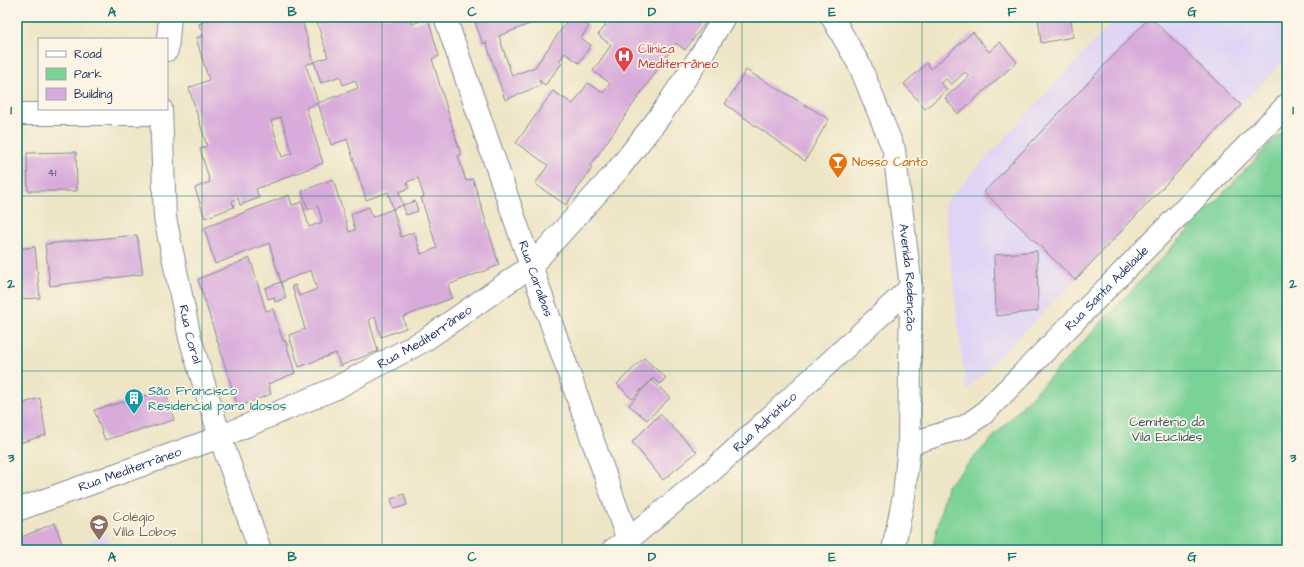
<svg xmlns="http://www.w3.org/2000/svg" width="1304" height="567" viewBox="0 0 1304 567" font-family="'Architects Daughter',sans-serif">
<style>
.built{fill:#dfd4f5}
.green{fill:#7ad297;stroke:#4a807a}
.building{fill:#d8abdb;fill-rule:evenodd}
.lines{fill:none;stroke-linecap:round;stroke-linejoin:round}
.minor-casing{stroke:#848a92;stroke-width:24}
.minor{stroke:#fff;stroke-width:22}
.grid{fill:none;stroke:#0f766e;stroke-width:1;stroke-opacity:0.55}
.labels{text-anchor:middle;dominant-baseline:central;stroke-width:3.5;stroke-linejoin:round;paint-order:stroke}
.number-label{font-size:11px;fill:#4a4e7d}
.health-label{font-size:13px;fill:#be3a42;stroke:#fcf5e5;text-anchor:start}
.food-label{font-size:13px;fill:#c56008;stroke:#fcf5e5;text-anchor:start}
.street-label{font-size:13px;fill:#1b2f5e;stroke:#fcf5e5}
.culture-label{font-size:13px;fill:#0d838f;stroke:#fcf5e5;text-anchor:start}
.park-label{font-size:13px;fill:#33586c;stroke:#fcf5e5}
.education-label{font-size:13px;fill:#785e54;stroke:#fcf5e5;text-anchor:start}
.neatline{fill:none;stroke:#0f766e;stroke-width:1.5}
.grid-label{font-size:13px;text-anchor:middle;font-weight:bold;fill:#0f766e}
</style>
<rect width="100%" height="100%" fill="#fcf5e5"/>
<filter id="ink" filterUnits="userSpaceOnUse"><feTurbulence type="fractalNoise" baseFrequency=".025" numOctaves="2"/><feDisplacementMap in="SourceGraphic" scale="8" xChannelSelector="R" yChannelSelector="G"/><feConvolveMatrix kernelMatrix="1 2 1 2 8 2 1 2 1" color-interpolation-filters="sRGB"/></filter>
<filter id="wash" filterUnits="userSpaceOnUse"><feTurbulence type="fractalNoise" baseFrequency=".012" numOctaves="4" result="noise"/><feDisplacementMap in="SourceGraphic" scale="16" xChannelSelector="R" yChannelSelector="G"/><feGaussianBlur stdDeviation="0.9" result="paint"/><feColorMatrix in="noise" values="0 0 0 0 0 0 0 0 0 0 0 0 0 0 0 0 0 1.4 0 .05"/><feComposite in="paint" operator="in"/></filter>
<g filter="url(#wash)">
<rect width="100%" height="100%" fill="#eee5c6"/>
<g class="built">
<polygon points="1117,17 1287,17 1287,58 1241,105 1075,280 966,391 944,204"/>
<polygon points="107,534 113,550 67,550 71,548"/>
</g>
<polygon class="green" points="1287,128 1287,550 932,550 947,486 1267,147"/>
<g id="blocks">
<g class="building">
<path d="M216 17H301L314 62 306 65 318 103 306 108 323 163 256 189 259 198 240 205 238 198 232 201 234 207 205 218 195 188 210 182 200 149 207 146 189 88 209 80 196 38 203 36 199 24ZM281 117 292 153 282 157 271 121Z"/>
<polygon points="323,17 410,17 412,24 428,18 439,56 432,59 461,155 458,156 466,181 473,179 499,265 448,285 452,298 403,317 406,328 381,337 375,317 369,320 378,351 340,366 336,353 299,367 289,335 305,329 292,286 295,285 299,296 317,289 311,270 281,282 269,243 215,264 204,228 289,195 292,205 302,202 309,227 322,222 318,206 308,210 302,191 333,179 349,232 355,230 351,214 369,207 372,217 393,209 401,237 414,232 421,254 437,248 421,198 424,197 418,178 407,182 409,188 399,192 403,205 393,209 388,192 366,200 347,139 331,145 318,103 358,88 355,80 343,85 340,76 321,83 314,62 328,57 316,19"/>
<polygon points="483,17 547,17 499,36 512,76 535,67 570,17 575,17 589,26 581,38 591,45 579,63 565,53 559,61 562,63 545,85 539,80 541,85 505,100 486,42 483,44 475,22 483,19"/>
<polygon points="594,17 699,17 706,22 685,50 676,43 590,166 592,168 566,205 535,184 548,165 516,143 553,91 573,104 588,83 603,93 610,83 593,71 611,45 598,35 606,25"/>
<polygon points="1038,17 1071,17 1073,37 1041,43"/>
<polygon points="1150,17 1241,105 1075,280 984,192"/>
<polygon points="973,32 989,52 1000,42 1017,62 958,114 945,98 969,76 965,72 951,85 946,79 941,83 947,90 925,109 904,84 927,63 931,69"/>
<polygon points="746,70 829,119 805,161 725,104"/>
<polygon points="76,152 77,191 28,191 27,153"/>
<polygon points="415,201 418,211 406,215 403,205"/>
<polygon points="137,235 143,274 50,286 45,244"/>
<polygon points="35,247 40,298 17,299 17,249"/>
<polygon points="1037,251 1038,311 996,316 994,255"/>
<polygon points="250,258 266,311 273,309 283,341 285,340 295,373 268,384 271,394 238,407 198,279"/>
<polygon points="281,282 286,298 275,302 274,297 268,299 265,288"/>
<polygon points="644,358 666,378 660,384 653,378 632,399 617,384"/>
<polygon points="652,380 670,398 647,420 629,405"/>
<polygon points="165,390 174,420 105,440 94,410"/>
<polygon points="40,398 46,435 17,444 17,405"/>
<polygon points="660,414 697,452 663,480 632,442"/>
<polygon points="404,494 407,505 394,509 391,499"/>
<polygon points="55,523 64,550 17,550 17,539"/>
</g>
</g>
</g>
<g filter="url(#ink)">
<use href="#blocks" fill-opacity="0" stroke="#848a92" stroke-width="1"/>
<g class="lines">
<g class="minor-casing">
<g id="minor">
<path id="s1" d="M445 17 531 266 628 540"/>
<path id="s2" d="M832 17 860 66 894 150 911 287 909 444 904 496 893 550"/>
<polyline points="167,50 170,17"/>
<path id="s3" d="M161 109 165 218 190 338 220 437 260 550"/>
<polyline points="17,114 160,114"/>
<path id="s4" d="M909 444 964 427 983 414 1287 105"/>
<path id="s5" d="M17 510 220 437 336 388 425 340 531 266 617 171 660 116 705 49 724 17"/>
<path id="s6" d="M613 550 628 540 714 469 911 287"/>
</g>
</g>
<use href="#minor" class="minor"/>
</g>
</g>
<path class="grid" d="M202 17V550M382 17V550M562 17V550M742 17V550M922 17V550M1102 17V550M17 196H1287M17 371H1287"/>
<defs>
<g id="hospital-pin" transform="scale(1)"><path d="M0 17L-7.5 6A9.5 9.5 0 1 1 7.5 6Z" fill="#e0444e" stroke="#fcf5e5"/><path d="M-5-5h3v3.5h4V-5h3V5h-3V1.5h-4V5h-3Z" fill="#fff"/></g>
<g id="bar-pin" transform="scale(1)"><path d="M0 17L-7.5 6A9.5 9.5 0 1 1 7.5 6Z" fill="#e8710a" stroke="#fcf5e5"/><path d="M-6-5H6L.8 .8V4.5H3.5V6h-7V4.5H-.8V.8Z" fill="#fff"/></g>
<g id="building-pin" transform="scale(1)"><path d="M0 17L-7.5 6A9.5 9.5 0 1 1 7.5 6Z" fill="#0f9aa8" stroke="#fcf5e5"/><path d="M-4-6H4V6H1V3H-1V6H-4ZM-2.5-4.3h1.7v1.8h-1.7ZM.8-4.3h1.7v1.8H.8ZM-2.5-1h1.7V.8h-1.7ZM.8-1h1.7V.8H.8Z" fill="#fff"/></g>
<g id="school-pin" transform="scale(1)"><path d="M0 17L-7.5 6A9.5 9.5 0 1 1 7.5 6Z" fill="#8d6e63" stroke="#fcf5e5"/><path d="M0-5L7-2L0 1L-7-2ZM-4 1L0 2.5L4 1V4Q0 6-4 4Z" fill="#fff"/></g>
</defs>
<g fill-rule="evenodd">
<use href="#hospital-pin" x="624" y="56"/>
<use href="#bar-pin" x="838" y="162"/>
<use href="#building-pin" x="134" y="398"/>
<use href="#school-pin" x="99" y="524"/>
</g>
<g class="labels">
<g class="number-label">
<text x="52" y="172">41</text>
</g>
<g class="health-label">
<text x="638" y="49">Clínica<tspan x="638" dy="15">Mediterrâneo</tspan></text>
</g>
<g class="food-label">
<text x="852" y="162">Nosso Canto</text>
</g>
<g class="street-label">
<text stroke="none"><textPath href="#s2" startOffset="275">Avenida Redenção</textPath></text>
<text stroke="none"><textPath href="#s1" startOffset="277">Rua Caraíbas</textPath></text>
<text stroke="none"><textPath href="#s4" startOffset="257">Rua Santa Adelaide</textPath></text>
<text stroke="none"><textPath href="#s3" startOffset="228">Rua Coral</textPath></text>
<text stroke="none"><textPath href="#s5" startOffset="444">Rua Mediterrâneo</textPath></text>
<text stroke="none"><textPath href="#s6" startOffset="199">Rua Adriático</textPath></text>
<text stroke="none"><textPath href="#s5" startOffset="120">Rua Mediterrâneo</textPath></text>
</g>
<g class="culture-label">
<text x="148" y="391">São Francisco<tspan x="148" dy="15">Residencial para Idosos</tspan></text>
</g>
<g class="park-label">
<text x="1167" y="422">Cemitério da<tspan x="1167" dy="15">Vila Euclides</tspan></text>
</g>
<g class="education-label">
<text x="113" y="517">Colégio<tspan x="113" dy="15">Villa Lobos</tspan></text>
</g>
</g>
<rect width="1304" height="567" fill="none" stroke="#fcf5e5" stroke-width="44"/>
<rect x="38" y="38" width="130" height="72" fill="#fcf5e5" stroke="#a2a6af"/>
<rect x="46" y="51" width="20" height="6" fill="#ffffff" stroke="#a2a6af"/>
<text x="74" y="58" font-size="12" fill="#1b2f5e">Road</text>
<rect x="46" y="68" width="20" height="12" fill="#7ad297" stroke="#a2a6af"/>
<text x="74" y="78" font-size="12" fill="#1b2f5e">Park</text>
<rect x="46" y="88" width="20" height="12" fill="#d8abdb" stroke="#a2a6af"/>
<text x="74" y="98" font-size="12" fill="#1b2f5e">Building</text>
<rect x="22" y="22" width="1260" height="523" class="neatline"/>
<g class="grid-label">
<text x="112" y="16">A</text>
<text x="292" y="16">B</text>
<text x="472" y="16">C</text>
<text x="652" y="16">D</text>
<text x="832" y="16">E</text>
<text x="1012" y="16">F</text>
<text x="1192" y="16">G</text>
<text x="11" y="114">1</text>
<text x="1293" y="114">1</text>
<text x="11" y="288">2</text>
<text x="1293" y="288">2</text>
<text x="11" y="462">3</text>
<text x="1293" y="462">3</text>
<text x="112" y="561">A</text>
<text x="292" y="561">B</text>
<text x="472" y="561">C</text>
<text x="652" y="561">D</text>
<text x="832" y="561">E</text>
<text x="1012" y="561">F</text>
<text x="1192" y="561">G</text>
</g>
</svg>
